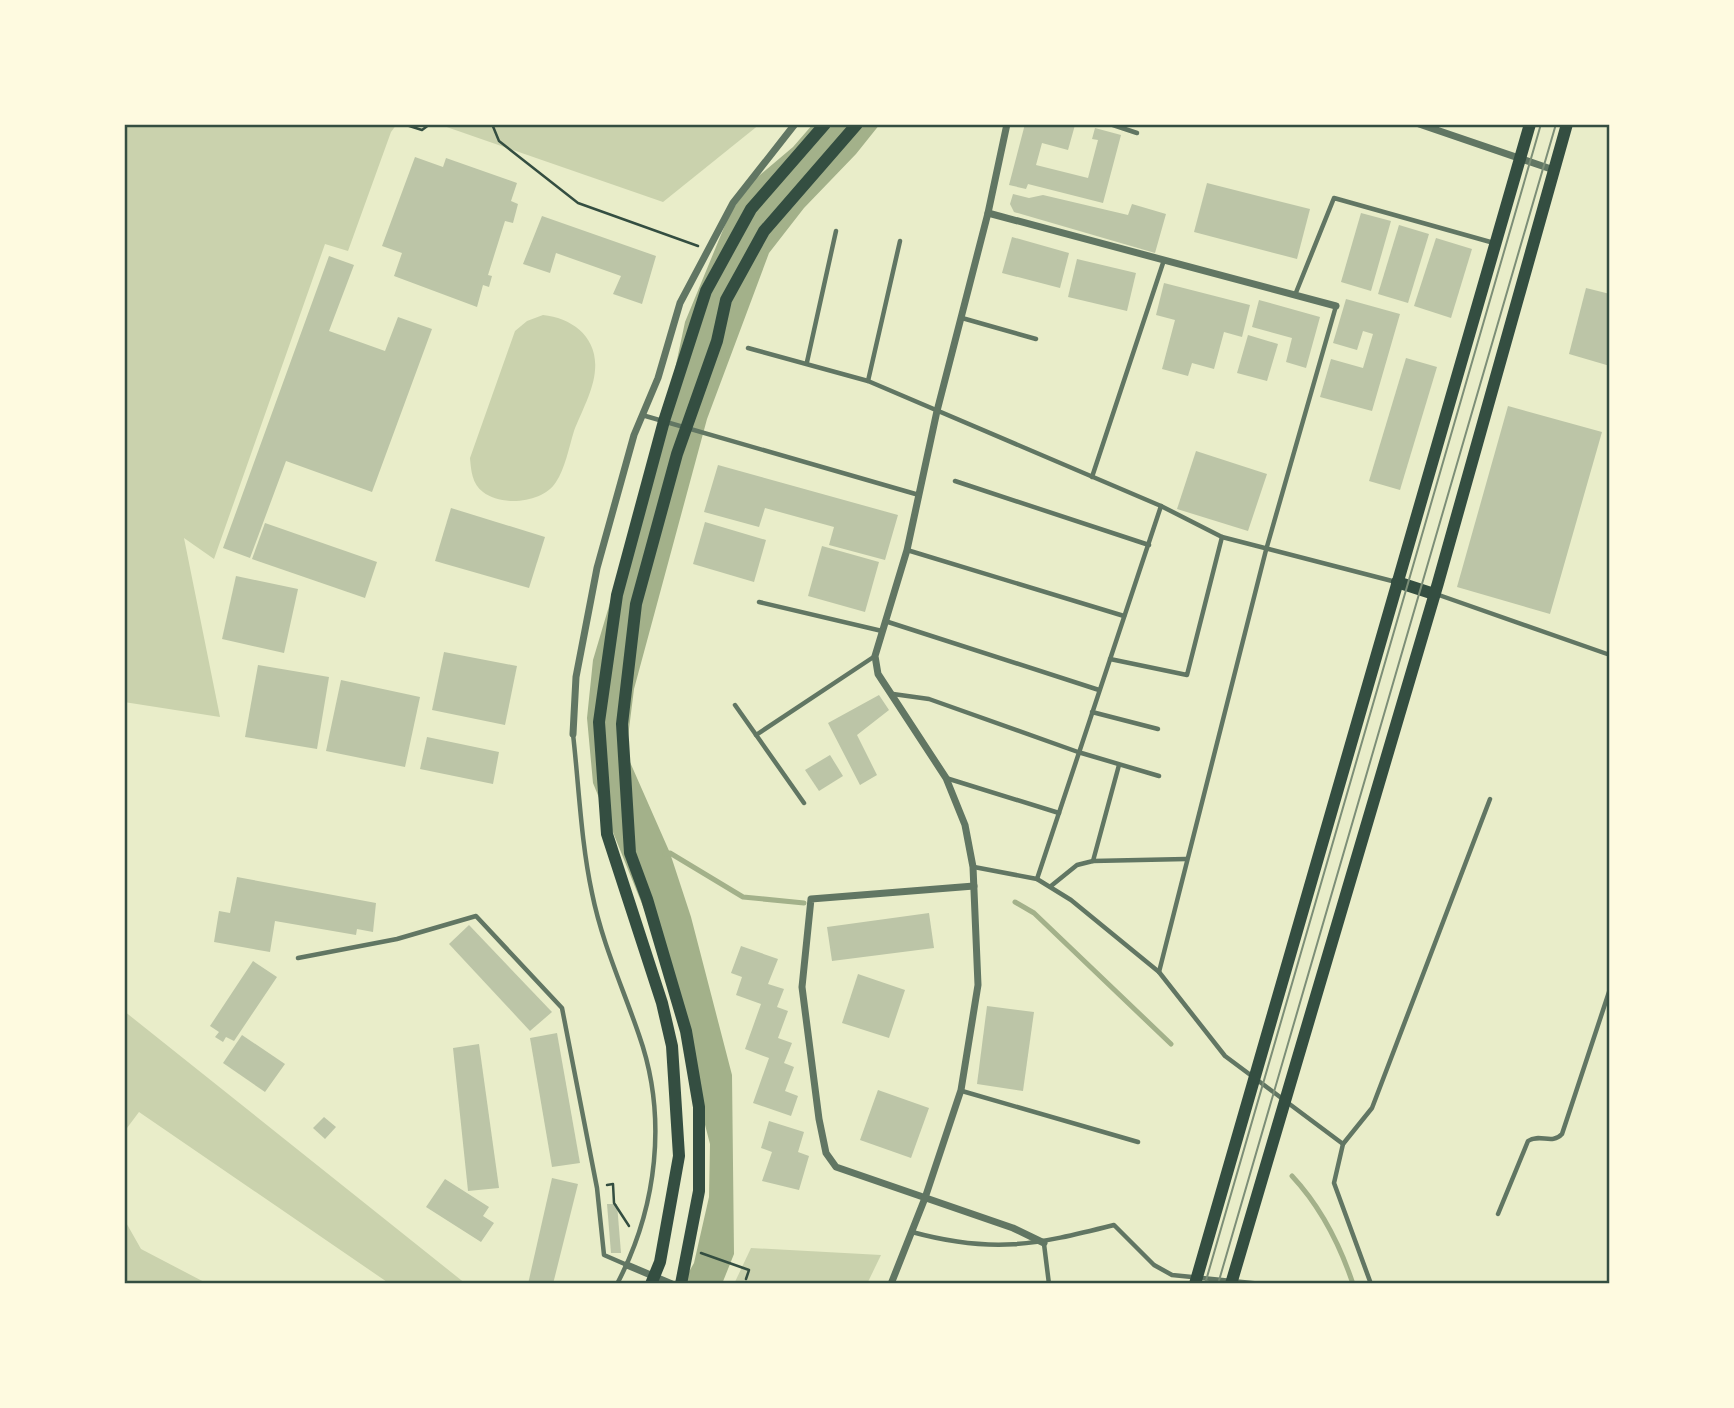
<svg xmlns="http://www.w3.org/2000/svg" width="1734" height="1408" viewBox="0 0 1734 1408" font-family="'Open Sans',sans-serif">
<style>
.green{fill:#cad2ad}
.water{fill:#a3b18a}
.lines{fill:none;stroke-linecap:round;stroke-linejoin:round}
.stream{stroke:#a3b18a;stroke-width:5}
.building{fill:#bcc5a7}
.path{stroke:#344e41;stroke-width:2.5}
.service{stroke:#617663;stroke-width:4.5}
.minor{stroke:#617663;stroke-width:7}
.secondary{stroke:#344e41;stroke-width:12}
.tram{stroke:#7c8e77;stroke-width:2}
.neatline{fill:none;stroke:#344e41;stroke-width:2.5}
</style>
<rect width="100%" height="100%" fill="#e9edc9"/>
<g class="green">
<polygon points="124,124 397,124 391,132 348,251 325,244 214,559 184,538 220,717 124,702"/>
<polygon points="438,124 760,124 663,202"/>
<path d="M543 315C572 318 598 337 595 370 594 389 581 413 574 431 569 447 565 469 556 482 543 503 502 507 483 492 472 484 471 470 470 458L515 331 527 321Z"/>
<polygon points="124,1011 466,1284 390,1284 139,1112 124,1132"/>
<polygon points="124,1219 141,1249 208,1284 124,1284"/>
<polygon points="751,1248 881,1255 867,1284 734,1284"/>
</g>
<polygon class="water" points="813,124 880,124 856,154 804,208 769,253 707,419 634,689 626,753 670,853 691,917 732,1075 734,1254 722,1284 682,1284 694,1263 709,1197 710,1144 657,941 593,783 587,718 593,660 664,421 685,322 730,213 754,180 793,147"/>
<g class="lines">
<g class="stream">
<polyline points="665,854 670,853 743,897 804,903"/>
<polyline points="1015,902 1034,913 1171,1044"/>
<path d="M1292 1176C1320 1206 1340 1245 1353 1284"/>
</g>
</g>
<g class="building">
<polygon points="1025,124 1075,125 1068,150 1042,143 1036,165 1088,178 1098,140 1092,139 1095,128 1121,135 1103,203 1028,184 1026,189 1009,185"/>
<polygon points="415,157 443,167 446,158 517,183 511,201 518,204 513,223 505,221 488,275 492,276 489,287 483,285 477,307 394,276 402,253 382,246"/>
<polygon points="1207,183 1310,209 1297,259 1194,232"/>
<polygon points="1013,194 1029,198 1043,195 1128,215 1132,204 1166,214 1155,253 1014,212 1010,204"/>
<polygon points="1361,213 1391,221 1371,291 1341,282"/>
<polygon points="542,216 656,256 642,304 613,294 621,276 556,253 550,273 523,264"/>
<polygon points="1399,225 1429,234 1408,303 1378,294"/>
<polygon points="1012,237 1069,253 1060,288 1002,273"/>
<polygon points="1436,238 1472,249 1451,318 1414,306"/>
<polygon points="329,256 354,265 329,331 385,351 398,317 432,329 372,492 286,461 250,558 223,548"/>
<polygon points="1077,259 1136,273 1127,311 1068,297"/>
<polygon points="1164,283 1250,305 1242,337 1224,332 1214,369 1192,363 1188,376 1162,369 1175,320 1156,315"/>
<polygon points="1586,288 1610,294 1610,366 1569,354"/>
<polygon points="1346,299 1400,314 1372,411 1320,397 1331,359 1363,368 1373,334 1363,331 1357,350 1333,343"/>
<polygon points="1259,300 1320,317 1306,368 1286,362 1292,338 1252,327"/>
<polygon points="1248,335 1278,344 1267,381 1237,373"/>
<polygon points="1406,358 1437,367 1400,490 1369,481"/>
<polygon points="1508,406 1602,432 1550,614 1457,587"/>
<polygon points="1196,451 1267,474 1248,531 1177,509"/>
<polygon points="718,465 898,515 885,560 829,545 834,527 765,508 759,527 704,512"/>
<polygon points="451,508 545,537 529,588 435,561"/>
<polygon points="705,522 766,540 754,582 693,564"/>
<polygon points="265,523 377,562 365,598 252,559"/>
<polygon points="822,546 879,562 865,612 808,596"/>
<polygon points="236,576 298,589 284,653 222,639"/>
<polygon points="444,652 517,666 505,725 432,710"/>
<polygon points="258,665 329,677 317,749 245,737"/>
<polygon points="341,680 420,697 405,767 326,751"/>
<polygon points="879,695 889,710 857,735 877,775 860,785 828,723"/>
<polygon points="427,737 499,752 493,784 420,769"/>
<polygon points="830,755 843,776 819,791 805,770"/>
<polygon points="237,877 376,903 373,932 357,929 356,935 275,921 270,952 214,942 219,911 230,913"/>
<polygon points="929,913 934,948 832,961 827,927"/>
<polygon points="469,925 552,1012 530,1031 449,944"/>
<polygon points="741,946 778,959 768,984 784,989 777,1007 788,1011 778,1038 792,1043 784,1063 794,1067 785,1091 798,1096 791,1116 753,1103 769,1058 745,1049 761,1004 736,995 742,977 731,973"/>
<polygon points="253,961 277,977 234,1041 226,1037 223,1042 215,1037 219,1032 210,1026"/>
<polygon points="858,974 905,990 889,1038 842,1023"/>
<polygon points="987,1006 1034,1012 1023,1091 977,1084"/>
<polygon points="557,1033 580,1163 552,1167 530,1038"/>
<polygon points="242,1035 285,1064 265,1092 223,1063"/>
<polygon points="479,1044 499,1188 468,1191 453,1048"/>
<polygon points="878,1090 929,1108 911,1158 860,1140"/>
<polygon points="324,1117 336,1127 325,1139 313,1128"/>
<polygon points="769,1121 804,1132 798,1152 809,1156 799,1190 762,1181 772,1152 761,1148"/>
<polygon points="552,1178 578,1184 553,1284 528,1284"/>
<polygon points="445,1179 489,1207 483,1216 494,1223 481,1242 426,1207"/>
<polygon points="607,1204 617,1204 621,1253 611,1253"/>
</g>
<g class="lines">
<g class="path">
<polyline points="403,124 422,130 430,124"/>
<polyline points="492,124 499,141 578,203 698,246"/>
<polyline points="607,1185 613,1184 614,1203 629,1226"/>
<polyline points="701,1253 749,1270 746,1279"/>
</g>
<g class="service">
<polyline points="1110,124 1137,133"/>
<polyline points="1295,295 1334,198 1494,243"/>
<polyline points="962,318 1036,339"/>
<polyline points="748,348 868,381 1161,506 1222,537 1396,582"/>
<polyline points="807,362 836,231"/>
<polyline points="868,381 900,241"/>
<polyline points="642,415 919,495"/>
<polyline points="1092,477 1164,260"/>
<polyline points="955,481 1149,545"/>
<polyline points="907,550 1124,616"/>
<polyline points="1436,594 1610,655"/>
<polyline points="759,602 882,631"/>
<polyline points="885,621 1099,690"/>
<polyline points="1110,659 1187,675 1222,537"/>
<polyline points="893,694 929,699 1078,752 1159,776"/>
<polyline points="735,705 804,803"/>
<polyline points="1092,712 1158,729"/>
<path d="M573 734C579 787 581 842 592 893 602 943 623 988 639 1035 668 1117 657 1208 617 1284"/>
<polyline points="756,735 875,656"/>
<polyline points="946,778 1059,813"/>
<polyline points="1093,861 1119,765"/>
<polyline points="974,867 1037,879 1071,900 1159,972 1225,1056 1343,1144 1372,1108 1490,799"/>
<polyline points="1037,879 1161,506"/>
<polyline points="1051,886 1077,865 1093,861 1186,859"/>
<polyline points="298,958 397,939 476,916 562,1008 597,1188 604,1255 627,1265"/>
<polyline points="1159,972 1266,550 1336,306"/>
<polyline points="962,1091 1138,1142"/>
<polyline points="1343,1144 1334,1183 1371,1284"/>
<path d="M1498 1214 1528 1141C1540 1133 1552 1145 1562 1134L1610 989"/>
<path d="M912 1232C993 1254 1035 1245 1114 1225L1154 1265 1172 1275 1262 1284"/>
<polyline points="1044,1244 1049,1284"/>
</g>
<g class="minor">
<polyline points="1419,124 1554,170"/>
<polyline points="988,213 1336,306"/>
<polyline points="573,734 576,677 597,568 634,435 658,378 680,303 733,203 795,124"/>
<polyline points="974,886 811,899 802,987 819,1119 826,1153 836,1167 1013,1228 1044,1243"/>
<polyline points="627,1265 672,1284"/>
<polyline points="891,1284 925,1198 961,1090 978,985 973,867 965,825 946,778 878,674 875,656 907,550 937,411 988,213 1007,124"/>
</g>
<g class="secondary">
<polyline points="1397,582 1434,594"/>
<polyline points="651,1284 660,1262 679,1156 672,1046 662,1003 607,834 599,722 617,595 664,421 706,291 751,209 825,124"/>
<polyline points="681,1284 699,1191 699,1107 686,1031 647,899 630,853 622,724 636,604 677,454 717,341 726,300 764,231 857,124"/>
<polyline points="1195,1284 1530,124"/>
<polyline points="1231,1284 1438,583 1567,124"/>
</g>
<g class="tram">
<polyline points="1205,1284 1541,124"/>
<polyline points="1218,1284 1556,124"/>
</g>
</g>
<rect width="1734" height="1408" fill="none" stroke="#fefae0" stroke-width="252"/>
<rect x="126" y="126" width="1482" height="1156" class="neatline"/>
</svg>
